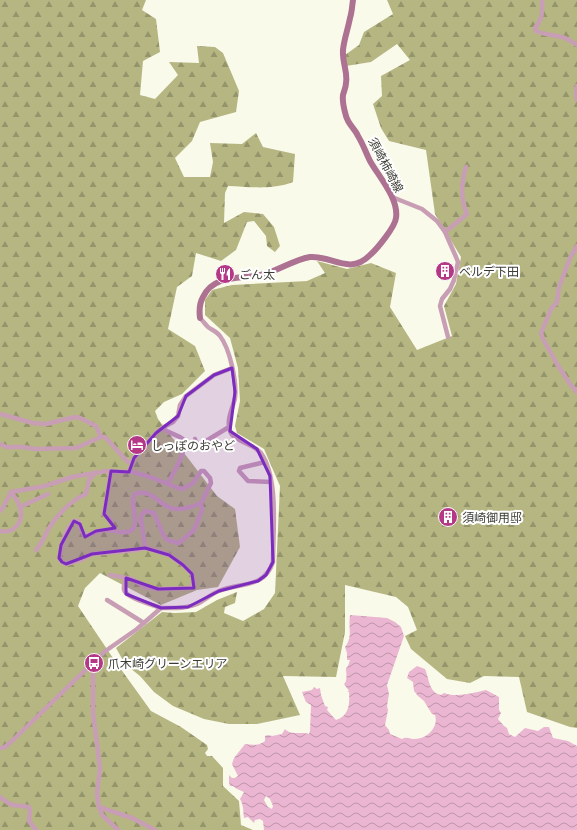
<svg xmlns="http://www.w3.org/2000/svg" width="577" height="830" viewBox="0 0 577 830" font-family="Ubuntu,'Noto Sans JP',sans-serif">
<style>
.forest{fill:url(#forest-firs)}
.water{fill:url(#water-waves);fill-rule:evenodd}
.lines{fill:none;stroke-linecap:round;stroke-linejoin:round}
.street{stroke:#c89eb4;stroke-width:4.5}
.secondary{stroke:#ad7192;stroke-width:6}
.marked{fill:#7b2cbf;fill-opacity:0.2;stroke:#7b2cbf;stroke-width:3;stroke-linejoin:round}
.labels{text-anchor:middle;dominant-baseline:central;stroke-width:4;stroke-linejoin:round;paint-order:stroke}
.street-label{font-size:12px;fill:#3c3c35;stroke:#fff}
.poi-label{font-size:12px;fill:#3c3c35;stroke:#fff;text-anchor:start}
</style>
<defs>
<pattern id="forest-firs" width="22" height="20" patternUnits="userSpaceOnUse"><rect width="22" height="20" fill="#b6b683"/><path d="M5 1l3.5 6h-7zM16 11l3.5 6h-7z" fill="#95956c"/></pattern>
<pattern id="water-waves" width="16" height="10" patternUnits="userSpaceOnUse"><rect width="16" height="10" fill="#eab6d1"/><path d="M0 5q4-4 8 0t8 0" fill="none" stroke="#bf95aa"/></pattern>
</defs>
<rect width="100%" height="100%" fill="#fafaea"/>
<g class="forest">
<path d="M0 0H146L142 10 156 19 160 52 143 61 140 95 155 99 178 75 169 62 199 63 197 46 215 47 223 53 239 91 236 112 200 122 192 141 175 158 184 177H210L213 162 210 143 242 144 256 133 263 147 295 154 293 182C272 190 251 187 228 186L225 193 224 223 244 212 263 214 274 227 280 246 275 252 267 246 266 236 254 221 247 222 236 250 221 261 196 253 192 276 177 287 168 329 195 346 205 371 182 394 164 402 155 411 158 419 217 496 235 509 240 547 218 587 197 590 161 605 100 573 85 588 78 606 115 661 151 711 181 727 207 745 208 749 205 753 207 756H212L223 768V786L239 801 241 825 253 830H0Z"/>
<polygon points="387,0 577,0 577,728 570,727 527,712 519,677 484,676 470,683 447,679 411,649 405,636 417,630 408,607 396,597 345,585 345,632 336,677 283,676 300,715 257,724 229,724 204,719 173,706 154,692 140,676 125,664 116,648 162,612 175,613 196,612 217,600 237,592 235,603 225,607 224,613 243,621 264,609 275,593 280,486 264,449 237,433 235,426 240,401 238,368 230,338 205,315 205,300 212,290 232,285 307,281 325,273 317,261 347,269 371,263 396,273 390,307 417,350 452,336 444,306 456,284 461,257 435,214 426,150 389,141 381,128 373,104 382,96 381,76 410,60 397,44 371,62 346,66 345,55 359,45 364,32 393,14"/>
</g>
<path class="water" d="M350 615 387 618 395 622 401 627 404 636 387 685 389 694 387 706 388 710 385 725 389 730 390 734 402 739C407 736 410 739 415 739 427 739 439 727 435 715L432 714 424 701 418 696 414 691 413 682 407 678 409 672 417 666 425 669C429 678 429 693 441 695L444 693C458 698 472 693 486 690L499 697V710L501 713 498 719 504 726 507 728 509 734 515 737 525 728 538 731 544 727H549L553 738 568 741 577 746V830H264L263 821 260 819 255 820 254 823 248 817 244 818C243 811 244 806 240 799L244 792 237 789 233 786H230L229 782V775L232 778H235L238 776 232 764 234 758 245 744C253 745 259 746 265 741V736L268 735 272 736 282 734 285 729C291 736 301 731 309 734L310 731 311 705 306 702 302 692 312 690 314 687 317 689 320 688 321 695 325 706 328 707 327 710 336 720C349 716 350 704 349 692L347 691H349L344 684C348 680 346 673 346 668L348 666 350 660H347V653L345 647C353 636 348 629 350 615ZM266 796 270 799 273 806 272 809 268 807 264 800Z"/>
<g class="lines">
<g class="street">
<path d="M542 0C542 6 543 15 540 20 539 24 536 25 535 29L536 31C553 38 560 32 577 45"/>
<polyline points="577,86 576,94 577,100"/>
<polyline points="392,197 422,209 437,221 445,232 456,257 458,262 454,280 450,289 442,299 440,306 448,337"/>
<path d="M445 232 467 214C460 198 461 183 466 167"/>
<polyline points="577,246 570,258 559,287 557,302 551,309 541,333 543,339 557,364 570,384 577,392"/>
<polyline points="0,414 33,423 46,424 75,417 80,418 96,426 101,437"/>
<path d="M162 428C170 434 176 434 183 439 187 453 174 471 168 483"/>
<polyline points="195,439 196,443 201,444 229,427"/>
<polyline points="0,444 6,447 23,447 35,449 76,448 101,437 105,437 125,459 128,462 132,462"/>
<polyline points="265,462 240,468 239,471 248,481 271,482"/>
<polyline points="111,471 104,514 111,521 112,531"/>
<polyline points="129,471 134,458 156,433 162,428 173,422 178,416 180,405 186,396 214,375 232,368"/>
<polyline points="11,492 45,486 72,477 106,471 124,472 129,471 150,477 178,488 183,489 193,483 201,471 204,471 210,478 211,483 201,503 202,510 194,530 179,543 167,540 163,534 154,513 145,511 142,514 141,518 145,548"/>
<polyline points="20,507 48,494"/>
<polyline points="0,511 2,509 11,492"/>
<path d="M0 531C14 534 24 522 20 508 19 502 14 496 11 492"/>
<path d="M36 550C43 542 44 537 49 528 57 515 71 500 86 494L89 480 95 473"/>
<path d="M110 575 132 579 145 587 158 589 189 588 192 586 194 582 192 574 183 565 169 555 150 549 145 548 137 550 92 554 81 560 66 564 62 562 59 558C62 545 64 531 74 521H78L84 535C91 536 97 530 105 530 112 530 119 533 126 532 142 531 132 509 133 500 133 500 134 495 135 494 150 488 157 503 171 508 181 511 192 507 201 503"/>
<path d="M126 578C125 581 123 586 124 590 126 598 153 605 161 608"/>
<polyline points="107,600 144,623"/>
<polyline points="93,663 93,712 100,768 97,793 99,807 102,815 118,830"/>
<path d="M0 748 5 747 12 741 104 652 137 629 161 608C173 608 186 609 197 604 205 600 211 594 219 591 241 582 264 589 273 562 273 532 279 478 261 453 254 444 233 441 230 431 226 419 233 408 235 398 237 382 230 349 220 336 217 332 212 330 208 327 205 324 203 321 200 318"/>
<path d="M0 797C15 809 13 804 29 807L30 811 29 821 36 830"/>
<polyline points="99,807 132,818 155,830"/>
</g>
<path class="secondary" d="M200 318C199 310 199 304 203 297 214 273 243 280 265 274 279 270 296 259 310 257 331 255 350 276 370 255 377 249 395 227 396 218 399 199 379 177 370 161 366 153 363 144 358 136 355 129 348 124 346 116 344 109 342 102 343 95 344 91 346 87 346 83 348 72 342 62 343 50 344 39 348 29 350 18 352 12 352 6 353 0"/>
</g>
<path class="marked" d="M232 368 235 392 230 431 257 449 270 476 273 562 266 575 258 581 219 591 188 607 161 608 126 594V578L158 589 194 588 192 574 183 565 169 555 145 548 92 554 66 564 62 562 59 558 61 545 74 521 80 524 85 537 96 531 115 528 104 514 111 471 129 472 134 458 156 433 178 416 186 396 214 375Z"/>
<defs>
<g id="building-disc" transform="scale(1)"><circle r="9.5" fill="#b53887" stroke="#fff"/><path d="M-4-6H4V6H1V3H-1V6H-4ZM-2.5-4.3h1.7v1.8h-1.7ZM.8-4.3h1.7v1.8H.8ZM-2.5-1h1.7V.8h-1.7ZM.8-1h1.7V.8H.8Z" fill="#fff"/></g>
<g id="restaurant-disc" transform="scale(1)"><circle r="9.5" fill="#b53887" stroke="#fff"/><path d="M-5-6h1v4h1v-4h1v4h1v-4h1v5L-1.5 .5V6h-2V.5L-5-1ZM5-6V6H3V1.5H1.5Q1.5-4 5-6Z" fill="#fff"/></g>
<g id="hotel-disc" transform="scale(1)"><circle r="9.5" fill="#b53887" stroke="#fff"/><path d="M-6-4.5h1.5V1H6V5H4.5V3h-9V5H-6ZM-4 0a1.8 1.8 0 1 1 3.6 0ZM.5 0V-2.5h3Q6-2.5 6 0Z" fill="#fff"/></g>
<g id="bus-disc" transform="scale(1)"><circle r="9.5" fill="#b53887" stroke="#fff"/><path d="M-5-6H5V4H4V6H2V4H-2V6H-4V4H-5ZM-3.5-4V0h7V-4ZM-3.5 1.2v1.5H-2V1.2ZM2 1.2v1.5H3.5V1.2Z" fill="#fff"/></g>
</defs>
<g fill-rule="evenodd">
<use href="#building-disc" x="445" y="271"/>
<use href="#restaurant-disc" x="225" y="274"/>
<use href="#hotel-disc" x="137" y="445"/>
<use href="#building-disc" x="448" y="517"/>
<use href="#bus-disc" x="94" y="663"/>
</g>
<g class="labels">
<g class="street-label">
<text transform="translate(386 165) rotate(62)">須崎柿崎線</text>
</g>
<g class="poi-label">
<text x="459" y="271">ベルデ下田</text>
<text x="239" y="274">ごん太</text>
<text x="151" y="445">しっぽのおやど</text>
<text x="462" y="517">須崎御用邸</text>
<text x="108" y="663">爪木崎グリーンエリア</text>
</g>
</g>
</svg>
